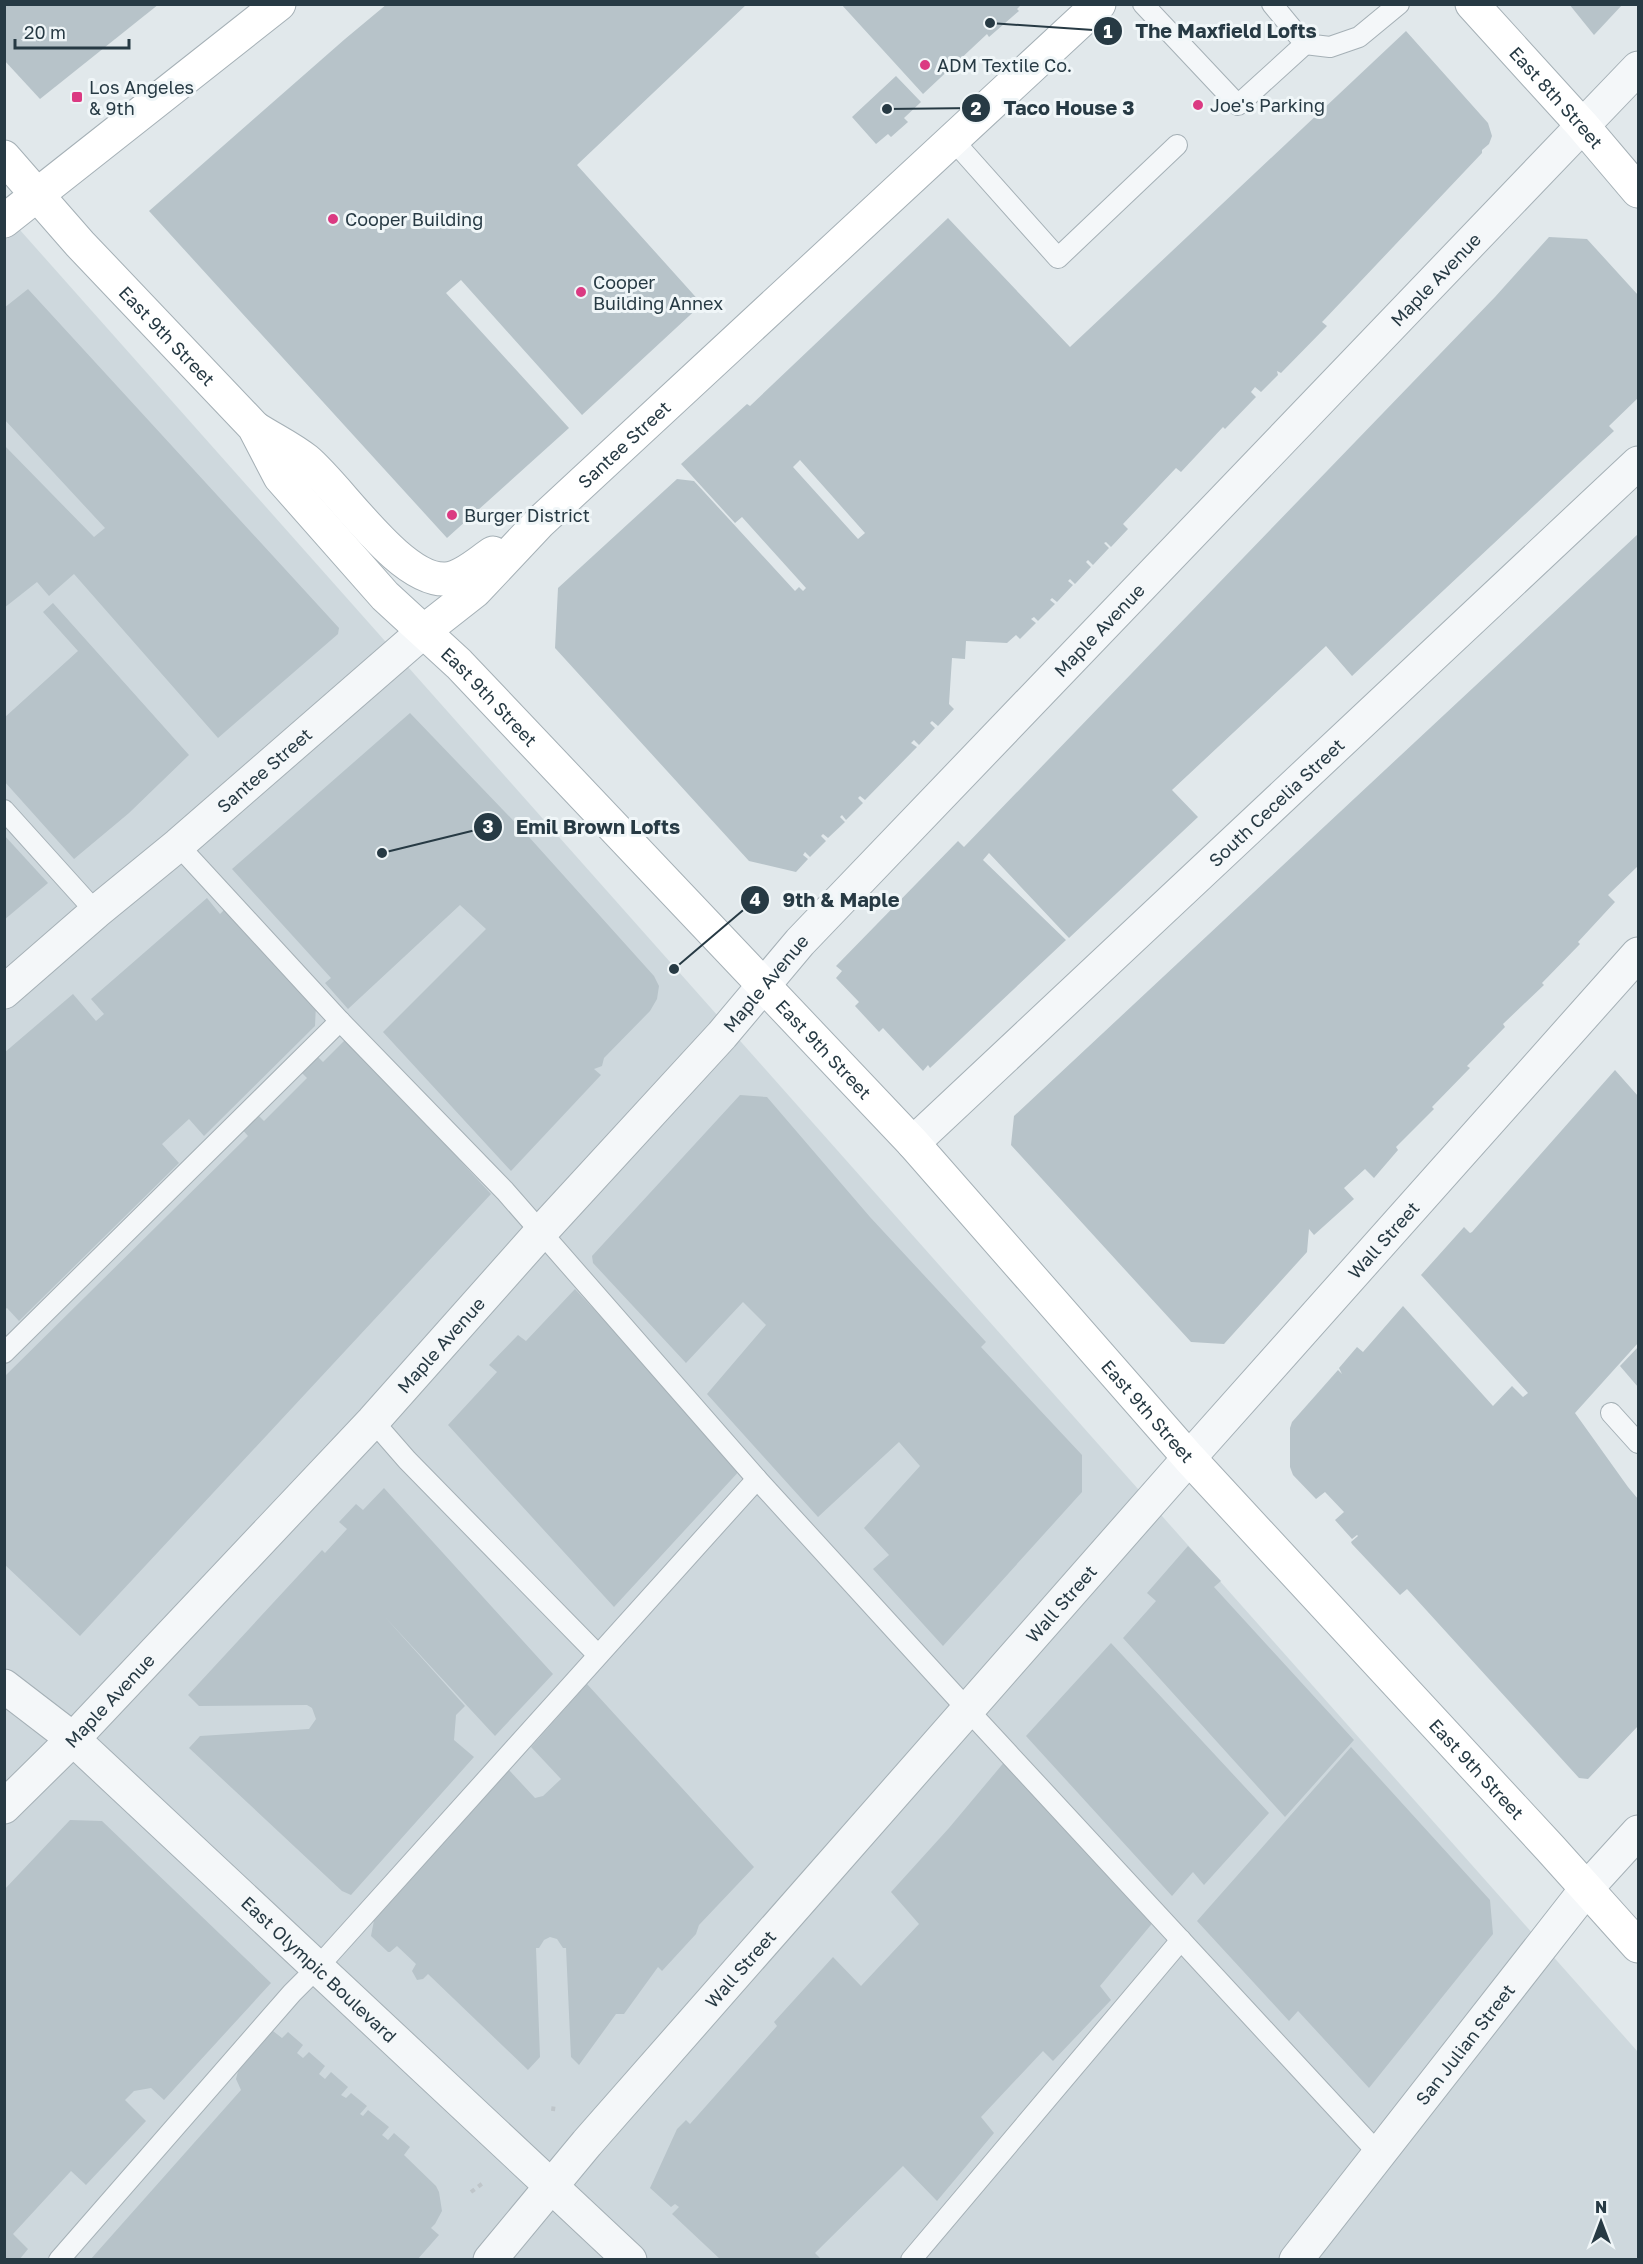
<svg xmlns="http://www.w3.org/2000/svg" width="1643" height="2264" viewBox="0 0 1643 2264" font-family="'Golos Text',sans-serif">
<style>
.built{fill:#ced8dd}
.building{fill:#b7c3c9;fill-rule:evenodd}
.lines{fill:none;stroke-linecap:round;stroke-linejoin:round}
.service-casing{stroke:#a5b0b6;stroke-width:22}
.minor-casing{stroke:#a5b0b6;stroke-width:35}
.tertiary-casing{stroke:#a5b0b6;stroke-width:35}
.secondary-casing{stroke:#a5b0b6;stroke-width:35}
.path{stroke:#bfc6ca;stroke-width:4;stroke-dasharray:4.5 4.5;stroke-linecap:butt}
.service{stroke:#f4f7f9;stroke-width:20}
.minor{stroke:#f4f7f9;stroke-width:33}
.tertiary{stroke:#f4f7f9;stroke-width:33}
.secondary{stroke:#fff;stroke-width:33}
.poi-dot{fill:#db3a82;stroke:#f0f6f8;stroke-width:2}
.labels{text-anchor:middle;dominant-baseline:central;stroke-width:6;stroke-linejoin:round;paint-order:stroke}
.poi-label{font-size:18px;fill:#273a44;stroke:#f0f6f8;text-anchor:start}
.street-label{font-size:18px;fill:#273a44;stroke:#f0f6f8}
.leader{fill:none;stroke:#273a44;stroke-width:2}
.callout-dot{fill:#273a44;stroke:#f0f6f8;stroke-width:2}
.mark-label{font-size:18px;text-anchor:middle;font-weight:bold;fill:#fff}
.callout-label{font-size:20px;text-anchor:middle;font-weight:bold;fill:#273a44;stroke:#f0f6f8;stroke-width:6;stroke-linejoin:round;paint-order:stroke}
</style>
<rect width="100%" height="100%" fill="#e1e8eb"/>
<polygon class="built" points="4,212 1638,2052 1638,2259 5,2259"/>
<g class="building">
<polygon points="4,4 159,4 40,99 4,60"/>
<polygon points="387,4 747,4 577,165 702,304 582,415 461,280 446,293 569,428 447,538 149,211 345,39"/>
<polygon points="841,4 1022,4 1017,9 1019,11 989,37 987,34 923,94"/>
<polygon points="1569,4 1623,4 1594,35"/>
<path d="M1406 31 1488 123 1492 136 1489 144 1482 150V153L1324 320 1322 322 1327 326 1281 373 1277 371 1278 375 1261 392 1255 387 1251 392 1256 397 1225 429 1223 427 1181 472 1176 468 1123 524 1128 529 1111 547 1106 542 1104 543 1109 548 1093 565 1088 560 1086 562 1091 567 1075 584 1070 579 1068 581 1073 585 1057 602 1052 598 1050 600 1055 604 1038 621 1034 617 1031 619 1036 623 1020 639 1016 635 1007 643 966 641 965 659 952 658 949 704 954 709 938 726 932 721 930 723 935 728 919 745 914 740 911 743 917 747 865 800 860 796 858 798 863 803 846 820 842 815 840 817 845 822 828 838 823 834 821 836 826 841 810 857 805 852 803 855 808 859 796 872 749 861 555 648 558 588 677 479 694 481 795 591 799 587 803 591 806 588 742 517 735 523 681 464 747 404 750 406 948 218 1070 347ZM800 460 865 533 858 539 793 467Z"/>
<polygon points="896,76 921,102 904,118 908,122 891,137 888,134 876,144 852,117"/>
<polygon points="1549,237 1587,239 1638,295 1638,398 1609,426 1614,431 1352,676 1326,646 1172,790 1198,817 1069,938 989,853 983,860 1066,940 930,1068 928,1065 923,1071 883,1028 879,1032 855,1006 859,1002 836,978 842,971 836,966 958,841 964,847 1495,297"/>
<polygon points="28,289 339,628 338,634 218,738 74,574 49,596 37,582 4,608 4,445 94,537 105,528 4,419 4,308"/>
<polygon points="1638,534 1638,866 1608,895 1615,902 1578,942 1580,944 1542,983 1544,985 1503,1024 1505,1027 1467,1066 1470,1068 1432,1107 1434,1109 1396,1147 1398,1150 1374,1178 1365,1169 1344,1188 1354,1199 1314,1235 1309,1229 1307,1252 1224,1344 1191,1342 1011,1145 1014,1116"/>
<polygon points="53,603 189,755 129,813 74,859 4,781 4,718 78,651 43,612"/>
<polygon points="410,713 529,837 654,976 659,986 657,999 650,1011 604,1058 602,1066 594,1069 601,1075 511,1171 383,1032 486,929 460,905 348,1009 325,983 331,978 232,869"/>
<polygon points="4,835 48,883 4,920"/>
<polygon points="207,898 220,914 227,907 316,1004 315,1026 204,1136 189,1119 162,1144 179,1163 19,1321 7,1308 4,1310 4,1053 73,994 96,1021 104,1014 91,999"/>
<polygon points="347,1038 491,1194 80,1636 4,1564 4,1377 248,1136 241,1128 257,1114 264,1121 307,1078 300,1071 316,1055 323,1062"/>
<polygon points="1615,1070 1638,1096 1638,1343 1575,1413 1628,1487 1638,1499 1638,1726 1588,1779 1579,1778 1407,1589 1400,1595 1352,1544 1351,1542 1358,1536 1357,1535 1352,1539 1335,1520 1344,1512 1325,1492 1316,1499 1293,1475 1290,1467 1290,1428 1292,1422 1338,1370 1342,1374 1339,1368 1357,1347 1363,1352 1403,1306 1493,1406 1512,1386 1523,1397 1528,1393 1421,1275 1464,1227 1470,1233 1472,1232"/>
<polygon points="740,1095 767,1097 870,1217 986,1342 981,1347 1082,1455 1082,1492 943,1646 873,1569 889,1555 864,1528 920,1466 899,1442 818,1517 707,1394 766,1325 743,1302 686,1363 593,1263 592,1256"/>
<polygon points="575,1289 742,1468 614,1607 448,1425 497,1372 489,1365 518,1335 526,1341"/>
<polygon points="1638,1347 1638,1387 1620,1366"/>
<polygon points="384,1488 553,1674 495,1736 385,1617 465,1706 456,1715 454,1740 474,1757 351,1895 342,1891 189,1748 200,1736 309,1729 316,1719 312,1708 307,1705 199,1706 188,1695 322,1550 325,1553 347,1529 339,1522 356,1504 363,1510"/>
<polygon points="1188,1546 1221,1581 1214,1587 1354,1740 1285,1817 1123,1638 1156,1601 1147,1593"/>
<polygon points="1111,1643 1269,1813 1204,1885 1193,1872 1172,1896 1026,1736"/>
<polygon points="587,1684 754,1867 699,1925 696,1934 662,1971 658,1967 624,2014 616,2014 579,2065 571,2057 566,1948 563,1948 557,1939 550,1937 544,1940 539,1948 536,1948 540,2057 528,2070 428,1974 423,1979 417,1980 412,1971 416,1964 397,1946 390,1952 388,1952 371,1936 375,1915 488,1787 492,1789 509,1770 535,1798 543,1796 561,1779 531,1747"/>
<polygon points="1351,1747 1490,1900 1493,1934 1369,2088 1299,2012 1298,2011 1289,2021 1197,1921"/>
<polygon points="1006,1760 1155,1920 1100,1986 1111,2000 1053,2061 1043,2051 981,2117 994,2133 937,2201 903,2166 815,2253 822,2260 721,2260 672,2214 679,2207 675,2204 671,2207 650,2188 677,2129 686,2120 690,2124 777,2026 774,2022 833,1957 861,1986 919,1924 891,1892 949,1828"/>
<polygon points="70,1820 102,1821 271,1983 164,2100 151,2088 134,2091 125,2100 146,2121 86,2185 71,2171 13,2234 28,2249 19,2260 4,2260 4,1890"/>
<polygon points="273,2031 282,2038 288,2032 303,2045 297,2053 303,2058 309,2052 325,2066 319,2074 325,2079 331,2072 348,2087 341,2095 346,2098 351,2093 367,2106 360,2114 363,2116 368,2110 389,2127 382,2135 388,2140 394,2133 410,2147 404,2155 436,2186 439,2192 442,2211 435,2224 431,2228 439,2235 417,2260 90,2260 241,2090 236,2079 238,2071"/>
</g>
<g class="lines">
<g class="service-casing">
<g id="service">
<polyline points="1143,4 1238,105 1305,44 1272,4"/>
<polyline points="1305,44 1330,47 1359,37 1399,4"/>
<polyline points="952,139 1058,258 1177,145"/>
<polyline points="4,810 96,912"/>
<polyline points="178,845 340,1021 505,1191 757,1479 968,1710 1379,2154"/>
<polyline points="4,1353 340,1021"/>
<polyline points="1611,1413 1638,1443"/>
<polyline points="373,1421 407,1460 598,1655"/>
<polyline points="59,2260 292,1993 317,1968 757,1479"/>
<polyline points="911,2260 1181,1940"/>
</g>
</g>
<g class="minor-casing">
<g id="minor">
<path id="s1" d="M913 1143 1638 463"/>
<polyline points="551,2186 630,2260"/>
<path id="s2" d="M1296 2260 1587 1888 1638 1832"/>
</g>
</g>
<g class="tertiary-casing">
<g id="tertiary">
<path id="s3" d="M4 992 96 912 178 845 424 631"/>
<path id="s4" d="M4 1686 73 1739 551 2186"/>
<path id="s5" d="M4 1807 73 1739 373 1421 541 1232 722 1035 800 942 1638 68"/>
<path id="s6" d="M490 2260 587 2143 1189 1458 1638 954"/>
</g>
</g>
<g class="secondary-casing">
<g id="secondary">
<path id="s7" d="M1472 4 1582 125 1638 191"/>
<path id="s8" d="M4 157 80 244 254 427 280 477 385 596 459 664 913 1143 1189 1458 1550 1848 1638 1946"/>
<polyline points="4,221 279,4"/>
<path d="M255 428C272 439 291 448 306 460 340 488 400 582 446 579 463 578 479 562 493 553"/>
<path id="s9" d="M424 631 475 591 539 523 1099 4"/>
</g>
</g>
<g class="path">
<polyline points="553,2111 554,2102"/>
<polyline points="471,2192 483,2183"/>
</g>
<use href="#service" class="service"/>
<use href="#minor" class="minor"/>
<use href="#tertiary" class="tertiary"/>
<use href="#secondary" class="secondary"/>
</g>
<g class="poi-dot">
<circle cx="925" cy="65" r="6"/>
<rect x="71" y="91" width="12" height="12" rx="3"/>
<circle cx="1198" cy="105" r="6"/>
<circle cx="333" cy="219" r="6"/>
<circle cx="581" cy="292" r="6"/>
<circle cx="452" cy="515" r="6"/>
</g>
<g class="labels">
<g class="poi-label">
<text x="937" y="65">ADM Textile Co.</text>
<text x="89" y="87">Los Angeles<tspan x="89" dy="21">&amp; 9th</tspan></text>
<text x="1210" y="105">Joe's Parking</text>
<text x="345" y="219">Cooper Building</text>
<text x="593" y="282">Cooper<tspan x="593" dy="21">Building Annex</tspan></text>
<text x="464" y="515">Burger District</text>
</g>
<g class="street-label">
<text stroke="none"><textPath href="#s7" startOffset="126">East 8th Street</textPath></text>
<text stroke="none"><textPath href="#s5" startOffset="2094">Maple Avenue</textPath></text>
<text stroke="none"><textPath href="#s8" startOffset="242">East 9th Street</textPath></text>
<text stroke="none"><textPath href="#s9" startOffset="274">Santee Street</textPath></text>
<text stroke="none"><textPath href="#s5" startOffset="1608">Maple Avenue</textPath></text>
<text stroke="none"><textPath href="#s8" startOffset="728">East 9th Street</textPath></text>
<text stroke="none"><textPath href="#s3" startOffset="342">Santee Street</textPath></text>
<text stroke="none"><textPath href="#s1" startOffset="498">South Cecelia Street</textPath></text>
<text stroke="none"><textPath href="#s5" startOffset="1122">Maple Avenue</textPath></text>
<text stroke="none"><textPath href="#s8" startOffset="1214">East 9th Street</textPath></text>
<text stroke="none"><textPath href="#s6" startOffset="1356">Wall Street</textPath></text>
<text stroke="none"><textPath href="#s5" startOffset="636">Maple Avenue</textPath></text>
<text stroke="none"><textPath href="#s8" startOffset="1700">East 9th Street</textPath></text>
<text stroke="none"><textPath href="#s6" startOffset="870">Wall Street</textPath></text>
<text stroke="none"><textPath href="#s5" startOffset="150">Maple Avenue</textPath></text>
<text stroke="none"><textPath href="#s8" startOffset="2186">East 9th Street</textPath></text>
<text stroke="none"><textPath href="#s6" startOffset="384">Wall Street</textPath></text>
<text stroke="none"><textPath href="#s4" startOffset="424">East Olympic Boulevard</textPath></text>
<text stroke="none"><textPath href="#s2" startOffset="274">San Julian Street</textPath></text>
</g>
</g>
<path class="leader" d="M990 23L1108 31M887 109L976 108M382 853L488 827M674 969L755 900"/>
<g class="callout-dot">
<circle cx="990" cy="23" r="6"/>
<circle cx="887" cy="109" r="6"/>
<circle cx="382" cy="853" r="6"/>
<circle cx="674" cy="969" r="6"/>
<circle cx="1108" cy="31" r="15"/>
<circle cx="976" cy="108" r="15"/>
<circle cx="488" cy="827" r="15"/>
<circle cx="755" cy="900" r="15"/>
</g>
<g class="mark-label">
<text x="1108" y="38">1</text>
<text x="976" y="115">2</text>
<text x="488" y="833">3</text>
<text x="755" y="906">4</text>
</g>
<g class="callout-label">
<text x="1226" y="38">The Maxfield Lofts</text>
<text x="1069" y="115">Taco House 3</text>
<text x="598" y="834">Emil Brown Lofts</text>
<text x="841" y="907">9th &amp; Maple</text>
</g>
<rect width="1643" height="2264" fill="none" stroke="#273a44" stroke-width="12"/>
<g transform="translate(1601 2222)" stroke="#f0f6f8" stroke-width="4.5" paint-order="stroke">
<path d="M0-4.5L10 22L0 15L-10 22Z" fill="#273a44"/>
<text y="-9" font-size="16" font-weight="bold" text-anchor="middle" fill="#273a44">N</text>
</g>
<path d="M15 39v9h114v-9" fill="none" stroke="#273a44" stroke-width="3"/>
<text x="24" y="39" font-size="18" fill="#273a44" stroke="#f0f6f8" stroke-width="4.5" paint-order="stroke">20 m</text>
</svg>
